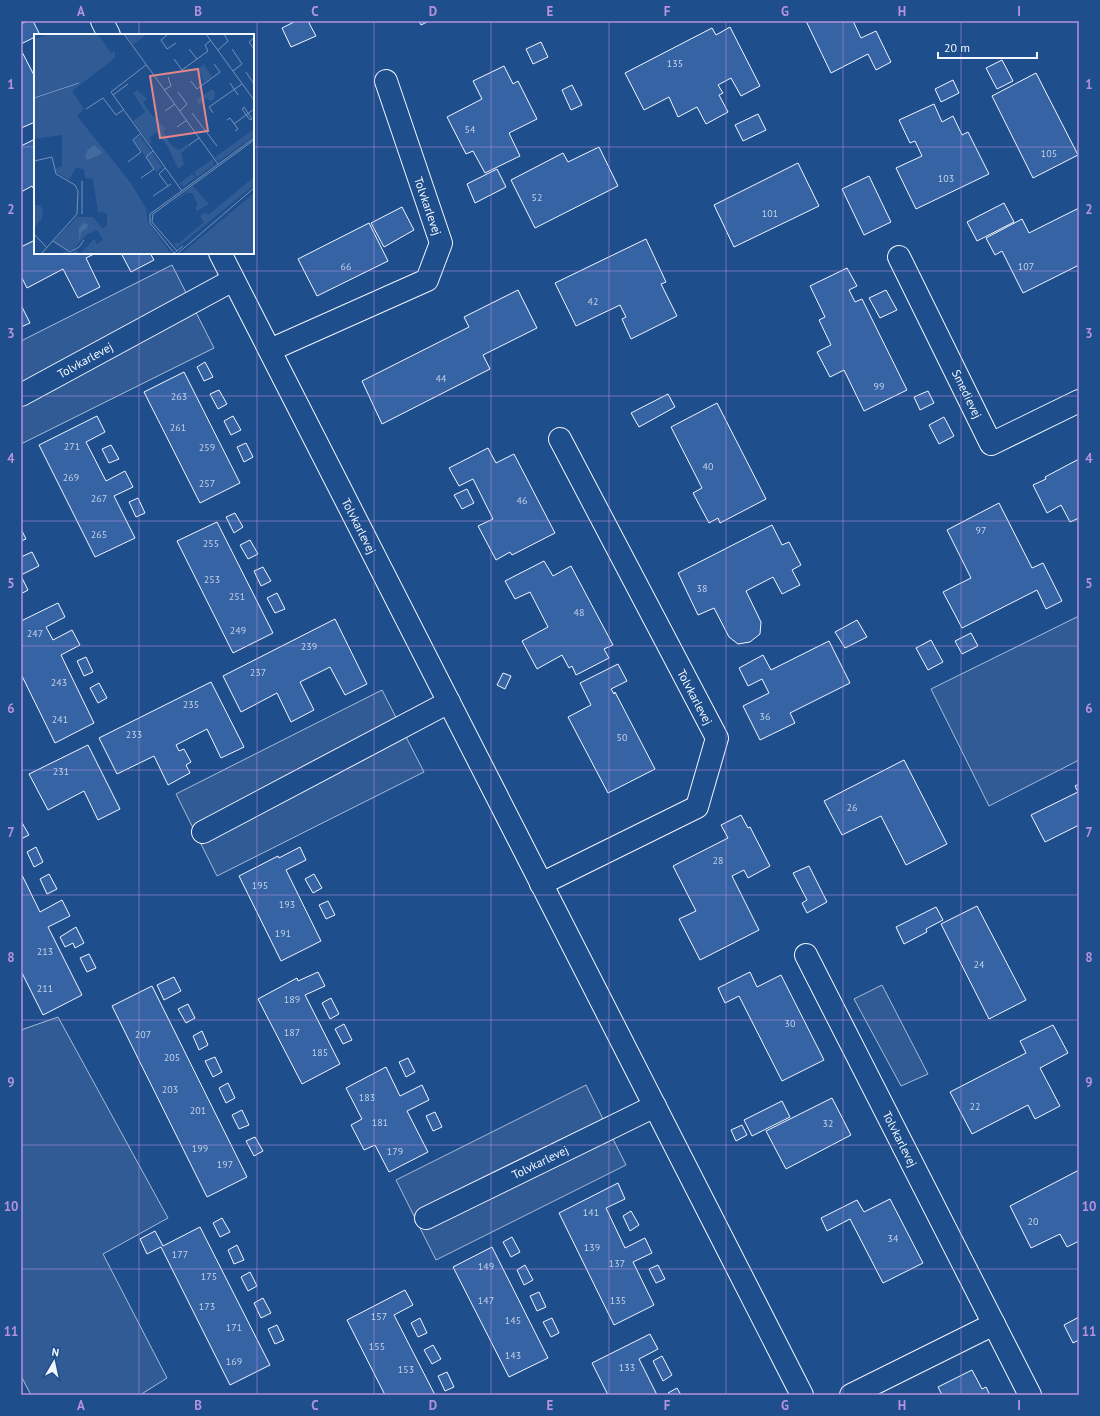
<svg xmlns="http://www.w3.org/2000/svg" width="1100" height="1416" viewBox="0 0 1100 1416" font-family="'PT Sans',sans-serif">
<style>
.built{fill:#305b95;stroke:#a8bbd7}
.building{fill:#3563a3;stroke:#f2f6ff}
.lines{fill:none;stroke-linecap:round;stroke-linejoin:round}
.minor-casing{stroke:#f2f6ff;stroke-width:24}
.minor{stroke:#1f4e8c;stroke-width:22}
.grid{fill:none;stroke:#b691df;stroke-width:1;stroke-opacity:0.55}
.labels{text-anchor:middle;dominant-baseline:central;stroke-width:3;stroke-linejoin:round;paint-order:stroke}
.number-label{font-size:10px;fill:#c3d1e8}
.street-label{font-size:12px;fill:#f2f6ff;stroke:#1f4e8c}
.inset-road{fill:none;stroke:#7391ba;stroke-width:1}
.view{fill:#e38589;fill-opacity:0.15;stroke:#e38589;stroke-width:2}
.inset-edge{fill:none;stroke:#f2f6ff;stroke-width:2}
.neatline{fill:none;stroke:#b691df;stroke-width:1.5}
.grid-label{font-size:13px;text-anchor:middle;font-weight:bold;fill:#b691df}
</style>
<rect width="100%" height="100%" fill="#1f4e8c"/>
<g class="built">
<polygon points="172,265 214,348 21,444 21,341"/>
<polygon points="1079,616 1079,760 989,806 931,689"/>
<polygon points="382,690 424,772 217,876 176,794"/>
<polygon points="882,985 928,1074 901,1086 854,999"/>
<polygon points="58,1017 168,1218 103,1254 167,1378 140,1395 31,1395 21,1376 21,1030"/>
<polygon points="586,1085 626,1165 436,1260 396,1180"/>
</g>
<g class="building">
<polygon points="27,21 33,21 40,35 35,35 35,37 21,44 21,24"/>
<polygon points="296,21 308,21 316,36 291,47 282,28"/>
<polygon points="419,21 429,21 421,25"/>
<polygon points="806,21 853,21 861,38 876,31 891,62 876,70 868,54 831,73"/>
<polygon points="730,27 760,86 741,96 731,78 718,85 723,93 719,95 728,112 706,124 697,107 678,117 669,97 644,110 625,73 712,28 716,35"/>
<polygon points="541,42 548,57 533,64 526,49"/>
<polygon points="21,50 35,77 35,122 21,128"/>
<polygon points="1002,60 1013,81 997,89 986,68"/>
<polygon points="504,66 513,84 518,81 537,119 509,133 520,156 485,173 473,151 466,154 447,117 482,99 473,81"/>
<polygon points="1036,73 1078,155 1033,178 992,96"/>
<polygon points="953,80 959,93 941,102 935,89"/>
<polygon points="572,85 582,105 571,110 562,90"/>
<polygon points="934,104 942,122 953,116 962,135 968,132 989,174 916,209 896,168 922,156 915,141 910,143 899,120"/>
<polygon points="758,114 766,130 743,141 735,125"/>
<polygon points="35,139 35,191 32,186 21,192 21,146"/>
<polygon points="599,147 618,186 535,228 511,180 563,153 568,162"/>
<polygon points="798,163 819,206 734,247 714,205"/>
<polygon points="497,169 506,187 475,203 467,184"/>
<polygon points="869,176 891,222 864,235 842,189"/>
<polygon points="1004,203 1014,222 977,241 967,222"/>
<polygon points="402,207 414,230 384,247 371,223"/>
<polygon points="1079,208 1079,265 1023,293 1002,251 995,255 986,238 1022,219 1029,233"/>
<polygon points="369,223 388,261 317,296 298,259"/>
<polygon points="646,239 666,282 661,284 677,316 631,339 622,319 626,317 620,305 576,326 555,283"/>
<polygon points="35,240 35,253 96,253 86,258 100,287 78,298 63,269 27,288 21,276 21,247"/>
<polygon points="121,253 150,253 154,260 131,272"/>
<polygon points="847,268 857,286 849,290 855,302 862,299 907,390 864,411 844,370 830,377 817,352 831,345 819,320 825,317 810,286"/>
<polygon points="518,290 537,328 483,355 490,369 382,424 362,381 469,327 464,317"/>
<polygon points="886,290 897,310 880,318 869,298"/>
<polygon points="21,305 30,323 21,327"/>
<polygon points="205,362 213,377 204,381 197,367"/>
<polygon points="184,372 240,483 200,503 144,392"/>
<polygon points="219,390 227,404 218,409 210,394"/>
<polygon points="928,391 934,403 920,410 914,397"/>
<polygon points="668,394 675,407 639,427 631,413"/>
<polygon points="717,403 766,499 720,523 718,518 709,523 693,493 702,488 671,427"/>
<polygon points="97,416 105,432 86,442 106,481 125,471 133,487 114,496 135,538 95,557 39,445"/>
<polygon points="233,416 241,430 231,435 224,421"/>
<polygon points="944,417 954,436 939,444 929,425"/>
<polygon points="246,443 253,457 244,462 237,447"/>
<polygon points="111,445 119,459 109,463 102,449"/>
<polygon points="488,448 496,463 514,454 555,533 512,555 510,552 496,560 478,526 493,519 473,479 459,486 449,468"/>
<polygon points="1079,459 1079,518 1070,522 1061,505 1047,513 1033,485 1046,479 1045,477"/>
<polygon points="467,489 474,503 462,509 454,495"/>
<polygon points="138,498 145,513 136,517 129,502"/>
<polygon points="999,503 1032,568 1043,563 1062,601 1046,609 1037,590 962,628 943,592 971,578 947,530"/>
<polygon points="235,513 243,527 234,533 226,517"/>
<polygon points="217,522 273,633 233,653 177,541"/>
<polygon points="772,525 782,545 789,542 801,565 792,570 800,585 782,594 773,577 746,591 761,622 760,634 750,642 738,644 729,637 714,608 698,615 678,573"/>
<polygon points="21,529 26,539 21,541"/>
<polygon points="250,540 258,554 248,559 240,545"/>
<polygon points="32,552 39,566 21,575 21,557"/>
<polygon points="544,561 553,576 571,566 613,645 604,649 609,658 576,675 572,666 569,668 562,655 537,669 522,641 548,627 530,592 515,599 505,581"/>
<polygon points="263,567 271,581 261,586 254,571"/>
<polygon points="21,576 28,590 21,594"/>
<polygon points="277,593 285,609 275,613 267,598"/>
<polygon points="58,603 65,617 46,627 53,640 72,630 80,645 61,655 94,723 55,743 21,674 21,621"/>
<polygon points="335,619 367,684 345,695 330,667 300,682 314,710 291,722 277,693 241,712 223,676"/>
<polygon points="857,620 867,637 845,648 835,632"/>
<polygon points="971,633 978,646 962,654 955,641"/>
<polygon points="931,640 943,662 928,670 916,648"/>
<polygon points="829,641 850,683 790,713 795,723 760,740 743,706 769,693 762,679 748,686 739,668 763,655 771,670"/>
<polygon points="86,657 93,672 84,676 77,661"/>
<polygon points="618,664 627,681 611,689 614,694 615,692 655,769 608,793 568,717 591,705 580,683"/>
<polygon points="503,673 511,676 505,689 497,685"/>
<polygon points="211,682 244,747 221,758 207,729 176,745 179,751 184,749 191,762 186,765 190,773 168,785 154,756 117,774 99,738"/>
<polygon points="99,683 107,698 98,703 90,688"/>
<polygon points="88,745 120,809 98,820 84,791 48,810 29,774"/>
<polygon points="904,760 947,844 906,865 881,816 842,835 824,801"/>
<polygon points="1079,784 1079,825 1045,842 1031,815 1078,792 1075,786"/>
<polygon points="741,815 748,828 750,827 770,866 748,878 744,870 732,876 759,930 700,960 679,919 696,911 673,866 728,838 721,825"/>
<polygon points="21,821 29,835 21,839"/>
<polygon points="36,847 43,862 34,867 27,852"/>
<polygon points="300,847 306,860 286,870 321,941 281,961 239,876 278,856 279,858"/>
<polygon points="809,866 827,902 807,913 802,903 807,900 793,873"/>
<polygon points="21,873 40,912 62,900 70,916 48,927 82,995 43,1015 21,971"/>
<polygon points="49,874 57,889 47,894 40,879"/>
<polygon points="314,874 322,888 313,893 305,879"/>
<polygon points="328,901 335,915 326,919 319,905"/>
<polygon points="977,906 1026,1000 989,1019 941,924"/>
<polygon points="936,907 943,920 926,929 927,932 904,944 896,927"/>
<polygon points="76,927 84,943 75,948 73,943 65,947 60,937"/>
<polygon points="89,954 96,968 87,972 80,958"/>
<polygon points="318,972 325,986 305,995 340,1064 302,1084 258,999 297,978 298,981"/>
<polygon points="750,972 757,987 781,975 824,1060 782,1081 739,996 725,1003 718,988"/>
<polygon points="174,977 181,991 164,1000 157,985"/>
<polygon points="152,986 247,1177 207,1197 112,1006"/>
<polygon points="331,998 339,1014 330,1019 322,1003"/>
<polygon points="188,1004 195,1018 186,1023 178,1009"/>
<polygon points="344,1024 352,1040 343,1044 335,1029"/>
<polygon points="1053,1025 1068,1053 1040,1068 1060,1106 1035,1119 1028,1105 972,1134 950,1092 1026,1053 1020,1041"/>
<polygon points="202,1031 208,1045 199,1050 193,1036"/>
<polygon points="215,1057 222,1072 213,1077 205,1061"/>
<polygon points="408,1058 415,1072 406,1077 399,1062"/>
<polygon points="386,1067 400,1096 422,1085 429,1100 407,1111 428,1152 389,1172 375,1145 364,1150 351,1125 362,1119 346,1088"/>
<polygon points="228,1083 235,1098 226,1103 219,1088"/>
<polygon points="832,1098 851,1135 786,1169 766,1131"/>
<polygon points="782,1101 790,1117 752,1136 744,1120"/>
<polygon points="242,1110 249,1125 239,1129 232,1115"/>
<polygon points="435,1112 442,1127 433,1131 426,1116"/>
<polygon points="742,1125 747,1135 736,1141 731,1130"/>
<polygon points="255,1137 263,1151 254,1156 246,1141"/>
<polygon points="1079,1170 1079,1241 1067,1247 1060,1234 1031,1248 1010,1206"/>
<polygon points="618,1183 625,1199 606,1208 625,1248 645,1238 652,1253 633,1262 654,1305 614,1325 559,1213"/>
<polygon points="890,1199 923,1263 883,1283 850,1219 827,1231 821,1218 857,1200 864,1212"/>
<polygon points="631,1211 639,1225 630,1231 623,1216"/>
<polygon points="222,1218 230,1232 220,1237 213,1223"/>
<polygon points="200,1227 270,1365 230,1385 161,1247 147,1254 140,1239 155,1231 163,1246"/>
<polygon points="512,1237 520,1252 511,1257 503,1242"/>
<polygon points="237,1245 244,1260 234,1264 228,1250"/>
<polygon points="492,1247 548,1358 509,1377 453,1267"/>
<polygon points="525,1265 533,1280 524,1285 517,1270"/>
<polygon points="658,1265 665,1279 656,1283 649,1269"/>
<polygon points="250,1272 257,1286 248,1291 241,1277"/>
<polygon points="405,1290 413,1305 394,1315 435,1395 385,1395 347,1320"/>
<polygon points="539,1292 546,1307 537,1311 530,1296"/>
<polygon points="263,1298 271,1313 261,1318 254,1303"/>
<polygon points="1079,1317 1079,1340 1073,1343 1064,1325"/>
<polygon points="420,1318 427,1333 418,1337 411,1323"/>
<polygon points="552,1318 559,1333 551,1337 543,1322"/>
<polygon points="277,1325 284,1340 275,1344 268,1329"/>
<polygon points="650,1334 658,1349 639,1359 657,1395 608,1395 592,1363"/>
<polygon points="433,1345 441,1359 432,1364 424,1350"/>
<polygon points="662,1356 672,1375 663,1381 653,1361"/>
<polygon points="972,1370 982,1389 986,1387 990,1395 942,1395 938,1387"/>
<polygon points="447,1372 454,1387 445,1391 438,1376"/>
<polygon points="677,1388 681,1395 670,1395 668,1393"/>
</g>
<g class="lines">
<g class="minor-casing">
<g id="minor">
<polyline points="102,21 109,35"/>
<polyline points="220,253 802,1395"/>
<polyline points="899,257 991,444 1079,401"/>
<polyline points="270,350 427,280 441,243 386,81"/>
<polyline points="21,395 233,280"/>
<polyline points="203,832 449,702"/>
<polyline points="541,884 697,807 717,738 560,439"/>
<polyline points="806,955 1030,1395"/>
<polyline points="426,1218 655,1106"/>
<polyline points="851,1395 994,1324"/>
</g>
</g>
<use href="#minor" class="minor"/>
</g>
<path class="grid" d="M139 21V35M257 21V1395M374 21V1395M491 21V1395M609 21V1395M726 21V1395M843 21V1395M961 21V1395M21 147H35M253 147H1079M139 253V1395M21 271H1079M21 396H1079M21 521H1079M21 646H1079M21 770H1079M21 895H1079M21 1020H1079M21 1145H1079M21 1269H1079"/>
<g class="labels">
<g class="number-label">
<text x="675" y="63">135</text>
<text x="470" y="129">54</text>
<text x="1049" y="153">105</text>
<text x="946" y="178">103</text>
<text x="537" y="197">52</text>
<text x="770" y="213">101</text>
<text x="346" y="266">66</text>
<text x="1026" y="266">107</text>
<text x="593" y="301">42</text>
<text x="441" y="378">44</text>
<text x="879" y="386">99</text>
<text x="179" y="396">263</text>
<text x="178" y="427">261</text>
<text x="72" y="446">271</text>
<text x="207" y="447">259</text>
<text x="708" y="466">40</text>
<text x="71" y="477">269</text>
<text x="207" y="483">257</text>
<text x="99" y="498">267</text>
<text x="522" y="500">46</text>
<text x="981" y="530">97</text>
<text x="99" y="534">265</text>
<text x="211" y="543">255</text>
<text x="212" y="579">253</text>
<text x="702" y="588">38</text>
<text x="237" y="596">251</text>
<text x="579" y="612">48</text>
<text x="238" y="630">249</text>
<text x="35" y="633">247</text>
<text x="309" y="646">239</text>
<text x="258" y="672">237</text>
<text x="59" y="682">243</text>
<text x="191" y="704">235</text>
<text x="765" y="716">36</text>
<text x="60" y="719">241</text>
<text x="134" y="734">233</text>
<text x="622" y="737">50</text>
<text x="61" y="771">231</text>
<text x="852" y="807">26</text>
<text x="718" y="860">28</text>
<text x="260" y="885">195</text>
<text x="287" y="904">193</text>
<text x="283" y="933">191</text>
<text x="45" y="951">213</text>
<text x="979" y="964">24</text>
<text x="45" y="988">211</text>
<text x="292" y="999">189</text>
<text x="790" y="1023">30</text>
<text x="292" y="1032">187</text>
<text x="143" y="1034">207</text>
<text x="320" y="1052">185</text>
<text x="172" y="1057">205</text>
<text x="170" y="1089">203</text>
<text x="367" y="1097">183</text>
<text x="975" y="1106">22</text>
<text x="198" y="1110">201</text>
<text x="380" y="1122">181</text>
<text x="828" y="1123">32</text>
<text x="200" y="1148">199</text>
<text x="395" y="1151">179</text>
<text x="225" y="1164">197</text>
<text x="591" y="1212">141</text>
<text x="1033" y="1221">20</text>
<text x="893" y="1238">34</text>
<text x="592" y="1247">139</text>
<text x="180" y="1254">177</text>
<text x="617" y="1263">137</text>
<text x="486" y="1266">149</text>
<text x="209" y="1276">175</text>
<text x="486" y="1300">147</text>
<text x="618" y="1300">135</text>
<text x="207" y="1306">173</text>
<text x="379" y="1316">157</text>
<text x="513" y="1320">145</text>
<text x="234" y="1327">171</text>
<text x="377" y="1346">155</text>
<text x="513" y="1355">143</text>
<text x="234" y="1361">169</text>
<text x="627" y="1367">133</text>
<text x="406" y="1369">153</text>
</g>
<g class="street-label">
<text transform="translate(428 206) rotate(71)">Tolvkarlevej</text>
<text transform="translate(85 360) rotate(-29)">Tolvkarlevej</text>
<text transform="translate(967 394) rotate(64)">Smedievej</text>
<text transform="translate(359 526) rotate(63)">Tolvkarlevej</text>
<text transform="translate(695 697) rotate(62)">Tolvkarlevej</text>
<text transform="translate(900 1139) rotate(63)">Tolvkarlevej</text>
<text transform="translate(540 1162) rotate(-26)">Tolvkarlevej</text>
</g>
</g>
<g transform="translate(34 34)">
<rect width="220" height="220" fill="#1f4e8c"/>
<path d="M0 0 3 4 17 0H64L77 19 81 17V24L38 57 50 75 43 82 96 148 112 174 114 188 137 220H28L31 217 37 219 42 216 46 220 60 205 63 210 69 206 63 196 52 201 39 216 34 217 19 208 43 183H59L69 195 73 190V179L64 178 59 145 51 144 50 135 42 134 35 146 22 138 21 135 28 132V101L0 105ZM92 0H112V1L99 11ZM170 30 178 43 170 48 164 35ZM178 55 181 58 180 65 176 67 172 64 165 71 162 66ZM103 56 113 65 109 68 117 80 132 95 129 97 137 111 145 116 154 110 156 112 147 119 150 130 144 135 134 113 123 98 115 104 118 108 116 110 99 87 111 78 99 59ZM220 95V102L185 127 180 124ZM106 102 128 133 122 138 100 106ZM179 125 180 131 163 143 160 138ZM158 140 162 143 150 152 145 150ZM220 143V151L143 214 139 209H145L170 188 166 182 171 178 174 181ZM159 152 175 170 163 177 161 174 164 170 158 159H153L137 170ZM220 159V220H147ZM0 171H6L9 177 8 184 0 194Z" fill="#305b95"/>
<path d="M60 111 69 119 54 126 51 123 53 117ZM50 189 54 190 53 195 48 197 45 207V194Z" fill="#446ba0"/>
<path class="inset-road" d="M90 0 184 130M134 0 127 6 133 15 142 9M172 0 220 66M220 4 215 8 220 15M155 15 163 25M198 15 208 30 199 37M184 16 194 7 190 0M140 25 148 36 174 17 171 11 177 6M112 31 77 58 148 157M212 38 220 50M157 47 163 55 186 38 180 30M196 49 204 61M130 56 137 52 134 43M144 58 153 70 146 77M79 61 94 50M0 64 45 49M210 73 218 85 216 86 208 75ZM52 75 69 64 82 81 89 76M131 77 141 70M158 79 183 112M179 79 175 73 208 50M193 86 196 84 204 95 201 97M200 90 220 75M143 93 153 86M155 111 165 104M0 127 18 123 22 140 41 151 44 157 43 180 7 220M94 128 107 118 99 106 106 100M131 134 125 140 134 152M107 144 120 135 112 123 119 117M48 147V180M119 162 137 150M0 200 13 214M19 207 36 218 45 213 50 206M143 217 118 188 119 180 220 106M140 219 116 189V180L220 104M139 220 149 212M143 220 220 154"/>
<path class="view" d="M164 35 174 97 126 104 116 42Z"/>
<rect width="220" height="220" class="inset-edge"/>
</g>
<rect width="1100" height="1416" fill="none" stroke="#1f4e8c" stroke-width="44"/>
<g transform="translate(54 1362) rotate(9)" stroke="#1f4e8c" stroke-width="3" paint-order="stroke">
<path d="M0-3L7 15L0 10L-7 15Z" fill="#f2f6ff"/>
<text y="-6" font-size="11" font-weight="bold" text-anchor="middle" fill="#f2f6ff">N</text>
</g>
<path d="M938 52v6h99v-6" fill="none" stroke="#f2f6ff" stroke-width="2"/>
<text x="944" y="52" font-size="12" fill="#f2f6ff" stroke="#1f4e8c" stroke-width="3" paint-order="stroke">20 m</text>
<rect x="22" y="22" width="1056" height="1372" class="neatline"/>
<g class="grid-label">
<text x="81" y="16">A</text>
<text x="198" y="16">B</text>
<text x="315" y="16">C</text>
<text x="433" y="16">D</text>
<text x="550" y="16">E</text>
<text x="667" y="16">F</text>
<text x="785" y="16">G</text>
<text x="902" y="16">H</text>
<text x="1019" y="16">I</text>
<text x="11" y="89">1</text>
<text x="1089" y="89">1</text>
<text x="11" y="214">2</text>
<text x="1089" y="214">2</text>
<text x="11" y="338">3</text>
<text x="1089" y="338">3</text>
<text x="11" y="463">4</text>
<text x="1089" y="463">4</text>
<text x="11" y="588">5</text>
<text x="1089" y="588">5</text>
<text x="11" y="713">6</text>
<text x="1089" y="713">6</text>
<text x="11" y="837">7</text>
<text x="1089" y="837">7</text>
<text x="11" y="962">8</text>
<text x="1089" y="962">8</text>
<text x="11" y="1087">9</text>
<text x="1089" y="1087">9</text>
<text x="11" y="1211">10</text>
<text x="1089" y="1211">10</text>
<text x="11" y="1336">11</text>
<text x="1089" y="1336">11</text>
<text x="81" y="1410">A</text>
<text x="198" y="1410">B</text>
<text x="315" y="1410">C</text>
<text x="433" y="1410">D</text>
<text x="550" y="1410">E</text>
<text x="667" y="1410">F</text>
<text x="785" y="1410">G</text>
<text x="902" y="1410">H</text>
<text x="1019" y="1410">I</text>
</g>
</svg>
